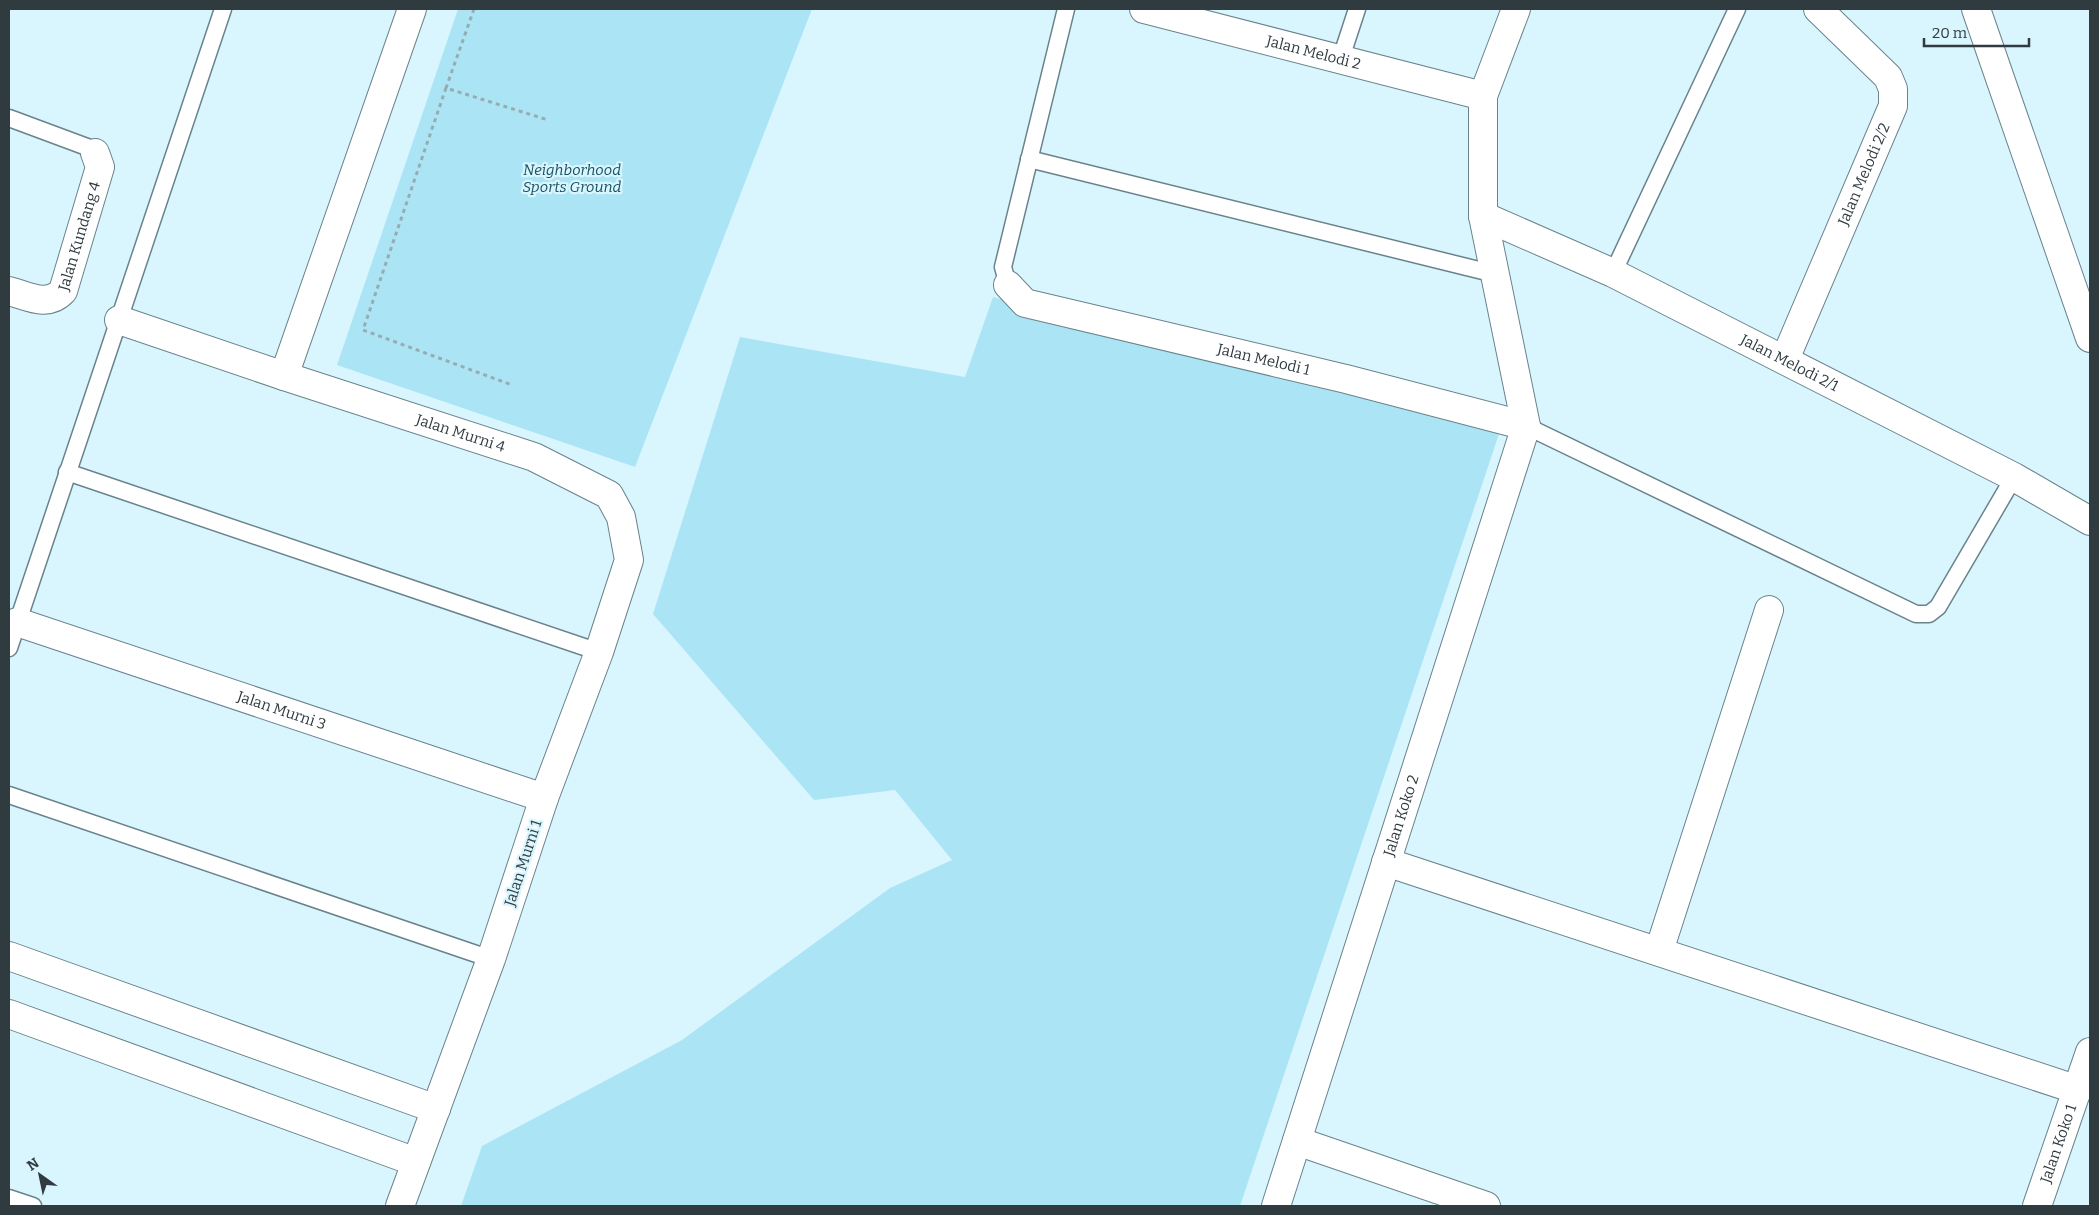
<svg xmlns="http://www.w3.org/2000/svg" width="2099" height="1215" viewBox="0 0 2099 1215" font-family="Bitter,serif">
<style>
.green{fill:#abe5f5}
.lines{fill:none;stroke-linecap:round;stroke-linejoin:round}
.service-casing{stroke:#69838b;stroke-width:19}
.minor-casing{stroke:#69838b;stroke-width:30}
.path{stroke:#96acb3;stroke-width:3;stroke-dasharray:4 4;stroke-linecap:butt}
.service{stroke:#fff;stroke-width:16}
.minor{stroke:#fff;stroke-width:28}
.labels{text-anchor:middle;dominant-baseline:central;stroke-width:4.5;stroke-linejoin:round;paint-order:stroke}
.street-label{font-size:15px;fill:#303b3f;stroke:#d9f6ff}
.park-label{font-size:15px;font-style:italic;fill:#195260;stroke:#d9f6ff}
</style>
<rect width="100%" height="100%" fill="#d9f6ff"/>
<g class="green">
<polygon points="458,9 812,9 635,467 337,365"/>
<polygon points="993,297 1500,431 1240,1206 461,1206 482,1146 682,1040 890,888 952,860 895,790 814,800 653,614 740,337 965,377"/>
</g>
<g class="lines">
<g class="service-casing">
<g id="service">
<polyline points="1341,58 1357,9"/>
<polyline points="9,118 87,147 95,153"/>
<polyline points="1029,159 1495,274"/>
<polyline points="1613,273 1737,9"/>
<polyline points="1008,285 1003,267 1066,9"/>
<polyline points="1526,426 1916,614 1929,614 1938,607 2014,477"/>
<polyline points="67,472 599,652"/>
<polyline points="9,648 223,9"/>
<polyline points="9,795 491,959"/>
<polyline points="9,1198 33,1206"/>
</g>
</g>
<g class="minor-casing">
<g id="minor">
<path id="s1" d="M1144 9 1483 96"/>
<polyline points="1976,9 2090,338"/>
<path id="s2" d="M1483 216 1613 273 2014 477 2090 521"/>
<path id="s3" d="M1008 285 1025 303 1346 379 1526 426"/>
<path id="s4" d="M9 291C28 296 47 308 63 291L100 167 95 153"/>
<path id="s5" d="M119 320 284 376 534 457 609 495 621 517 629 560 599 652 544 798 491 959 400 1206"/>
<path id="s6" d="M1785 359 1893 106V89L1888 77 1818 9"/>
<polyline points="284,376 412,9"/>
<path id="s7" d="M17 622 544 798"/>
<polyline points="1386,862 2078,1090"/>
<polyline points="1659,951 1769,610"/>
<polyline points="9,956 436,1109"/>
<polyline points="9,1014 416,1162"/>
<polyline points="1297,1141 1486,1206"/>
<path id="s8" d="M1276 1206 1526 426 1483 216V96L1516 9"/>
<path id="s9" d="M2037 1206 2090 1052"/>
</g>
</g>
<g class="path">
<polyline points="474,9 446,88 548,120"/>
<polyline points="446,88 363,330 512,385"/>
</g>
<use href="#service" class="service"/>
<use href="#minor" class="minor"/>
</g>
<g class="labels">
<g class="street-label">
<text stroke="none"><textPath href="#s1" startOffset="175">Jalan Melodi 2</textPath></text>
<text stroke="none"><textPath href="#s6" startOffset="201">Jalan Melodi 2/2</textPath></text>
<text stroke="none"><textPath href="#s4" startOffset="115">Jalan Kundang 4</textPath></text>
<text stroke="none"><textPath href="#s3" startOffset="270">Jalan Melodi 1</textPath></text>
<text stroke="none"><textPath href="#s2" startOffset="340">Jalan Melodi 2/1</textPath></text>
<text stroke="none"><textPath href="#s5" startOffset="360">Jalan Murni 4</textPath></text>
<text stroke="none"><textPath href="#s7" startOffset="279">Jalan Murni 3</textPath></text>
<text stroke="none"><textPath href="#s8" startOffset="410">Jalan Koko 2</textPath></text>
<text transform="translate(523 863) rotate(-72)">Jalan Murni 1</text>
<text stroke="none"><textPath href="#s9" startOffset="66">Jalan Koko 1</textPath></text>
</g>
<g class="park-label">
<text x="572" y="170">Neighborhood<tspan x="572" dy="17">Sports Ground</tspan></text>
</g>
</g>
<rect width="2099" height="1215" fill="none" stroke="#303b3f" stroke-width="20"/>
<g transform="translate(40 1175) rotate(327)" stroke="#d9f6ff" stroke-width="4" paint-order="stroke">
<path d="M0-4L9 19L0 12L-9 19Z" fill="#303b3f"/>
<text y="-8" font-size="14" font-weight="bold" text-anchor="middle" fill="#303b3f">N</text>
</g>
<path d="M1924 38v8h105v-8" fill="none" stroke="#303b3f" stroke-width="2.5"/>
<text x="1932" y="38" font-size="15" fill="#303b3f" stroke="#d9f6ff" stroke-width="4" paint-order="stroke">20 m</text>
</svg>
